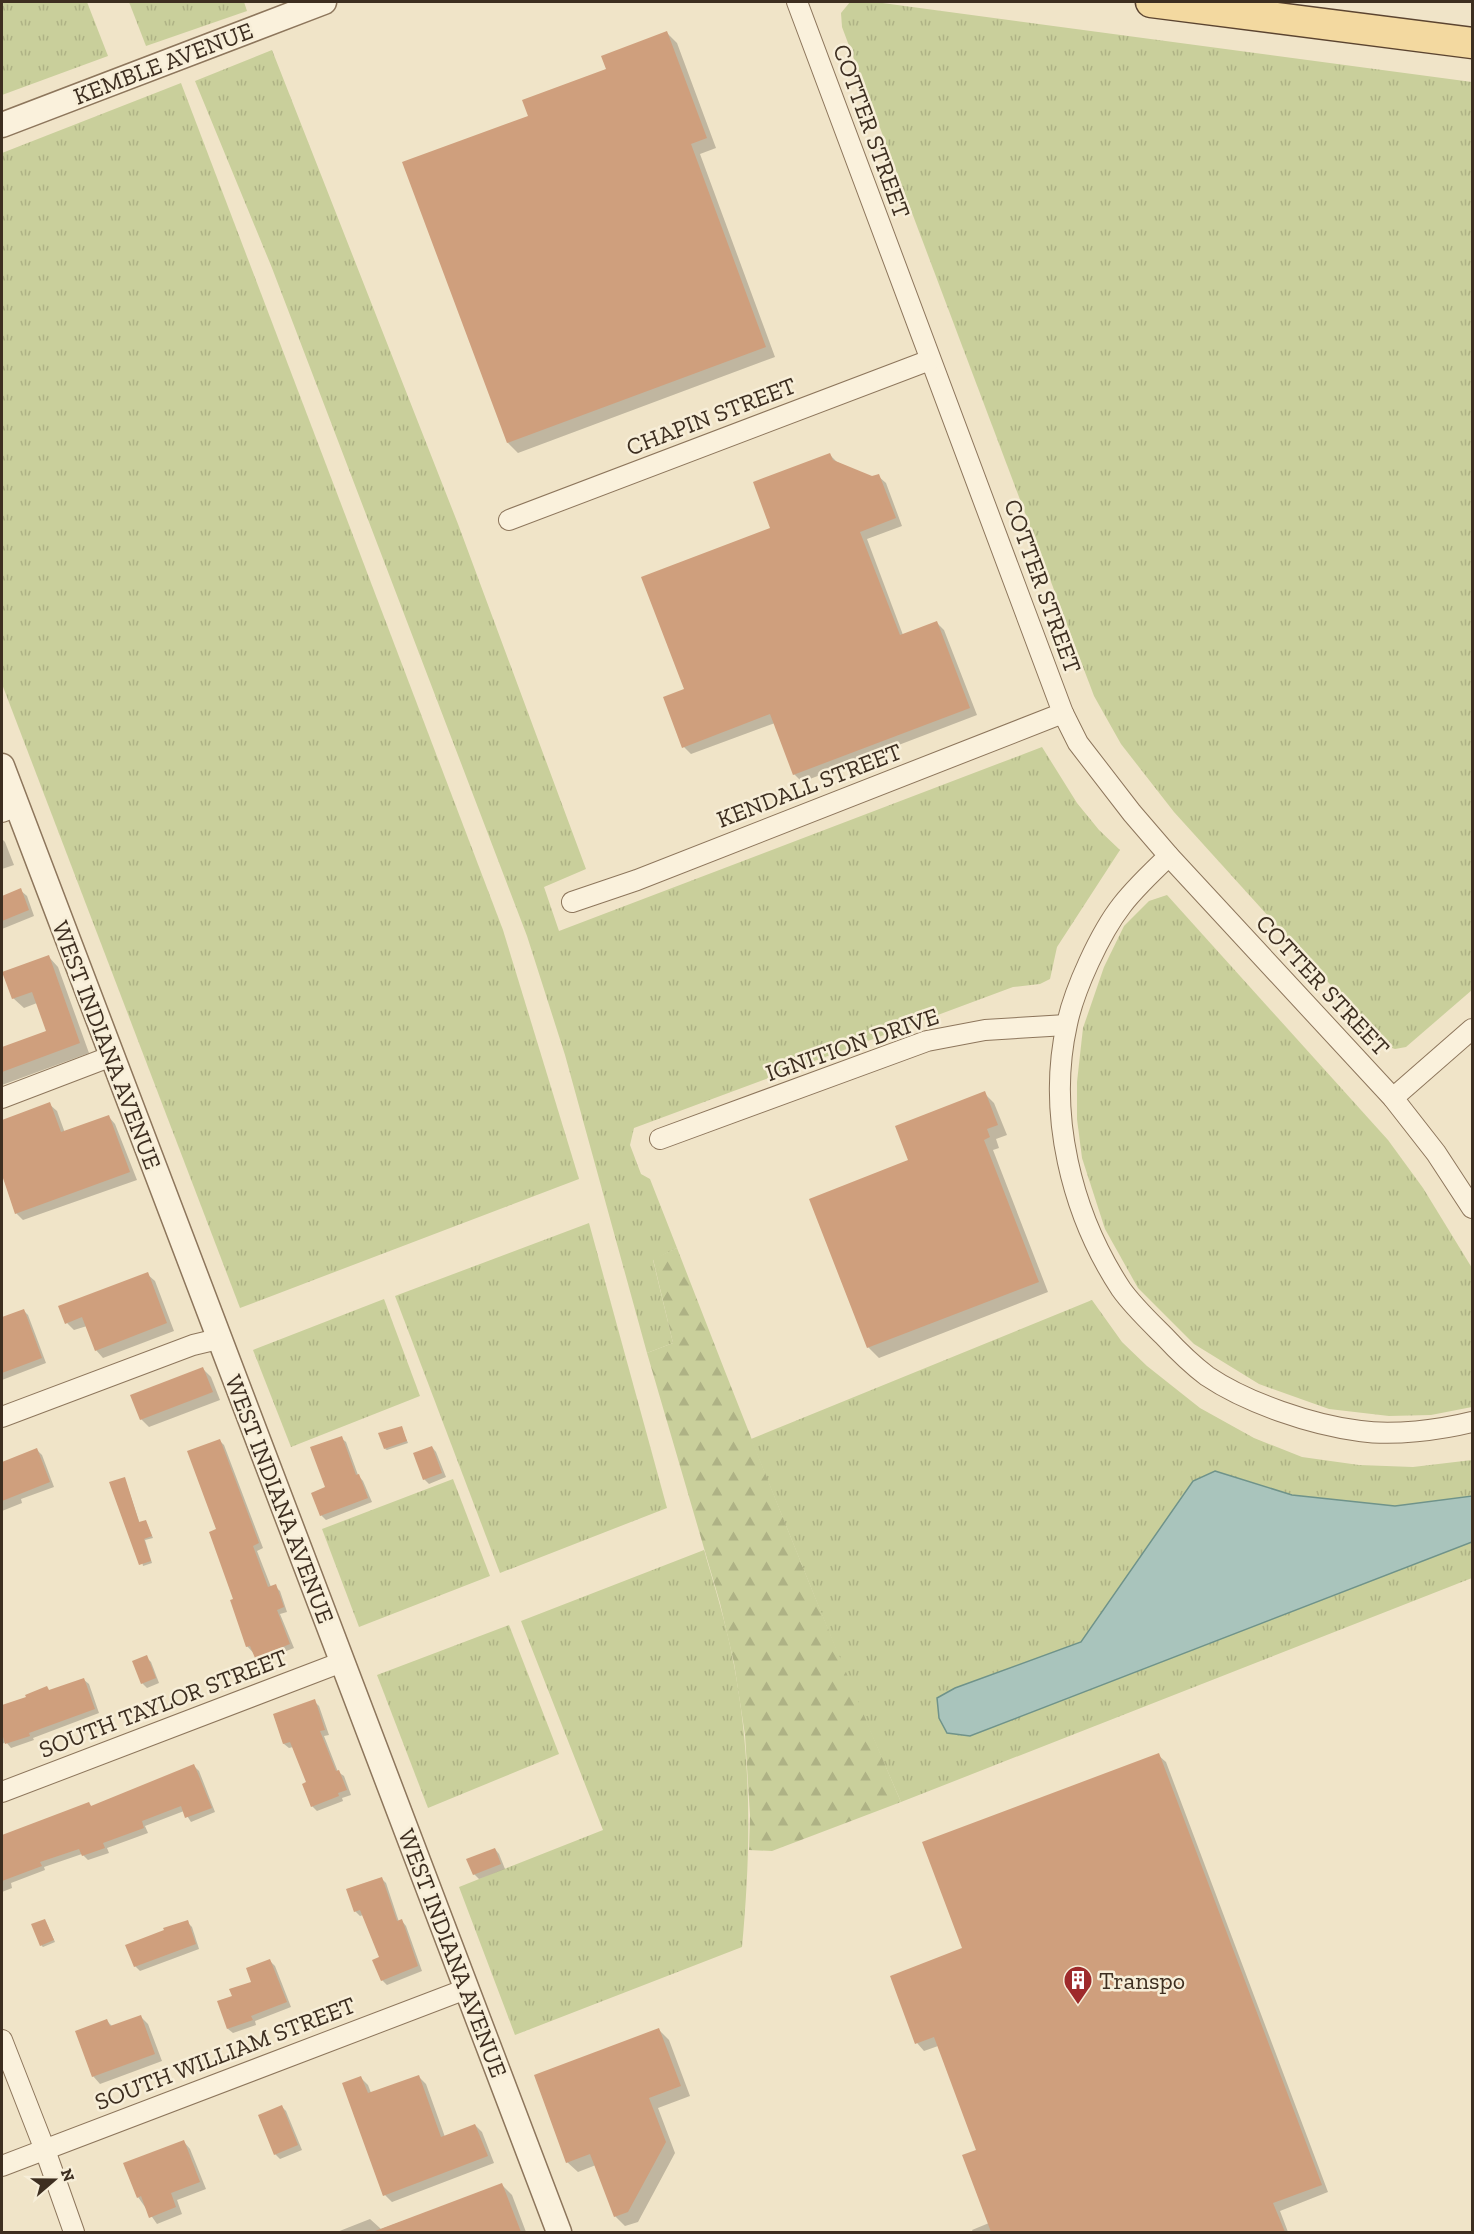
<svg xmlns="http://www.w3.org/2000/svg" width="1474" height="2234" viewBox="0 0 1474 2234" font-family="'Zilla Slab',serif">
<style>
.grass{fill:url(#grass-tufts)}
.forest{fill:url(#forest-firs)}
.water{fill:#a9c4bc;stroke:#6f938a;stroke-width:1.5}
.shadow{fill:#0003}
.building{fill:#cf9f7d}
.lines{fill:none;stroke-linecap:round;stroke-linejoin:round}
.minor-casing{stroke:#8d765c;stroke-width:22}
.tertiary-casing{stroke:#8d765c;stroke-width:27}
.primary-casing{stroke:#5b4430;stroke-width:33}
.minor{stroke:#faf1dc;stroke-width:20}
.tertiary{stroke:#faf1dc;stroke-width:24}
.primary{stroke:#f3d9a0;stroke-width:30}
.labels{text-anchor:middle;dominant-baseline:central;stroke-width:5;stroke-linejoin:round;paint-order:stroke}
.street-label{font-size:24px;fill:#3d2e20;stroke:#f7eed8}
.poi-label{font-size:24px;fill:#3d2e20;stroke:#f7eed8;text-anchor:start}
</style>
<defs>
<pattern id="grass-tufts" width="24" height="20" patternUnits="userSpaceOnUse" patternTransform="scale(1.5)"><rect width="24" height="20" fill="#c9cf9b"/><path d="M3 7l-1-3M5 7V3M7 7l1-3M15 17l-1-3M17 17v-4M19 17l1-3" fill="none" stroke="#aeb285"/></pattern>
<pattern id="forest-firs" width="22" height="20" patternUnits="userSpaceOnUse" patternTransform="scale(1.5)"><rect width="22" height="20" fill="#c9cf9b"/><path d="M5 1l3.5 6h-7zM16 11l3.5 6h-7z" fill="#aeb285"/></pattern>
</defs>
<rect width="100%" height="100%" fill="#f0e4c8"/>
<g class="grass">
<polygon points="2,2 87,2 108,56 2,95"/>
<polygon points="129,2 244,2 247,11 146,46"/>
<polygon points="850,2 875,2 1472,82 1472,990 1406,1047 1395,1049 1386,1046 1174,812 1121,744 1094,696 842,27 841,13"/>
<polygon points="272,50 458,524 586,869 544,887 559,931 1042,747 1077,803 1099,830 1120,850 1057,947 1050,979 1040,984 1013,987 634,1128 630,1145 641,1174 650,1179 677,1248 653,1260 673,1343 647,1353 565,1055 527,936 272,268 195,81"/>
<polygon points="181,83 503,930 579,1179 240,1308 2,684 2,153"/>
<polygon points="1167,895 1388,1140 1423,1188 1472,1268 1472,1407 1431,1415 1389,1416 1329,1409 1259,1384 1194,1344 1138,1288 1105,1229 1082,1158 1077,1119 1077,1082 1083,1028 1104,967 1124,926 1149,901"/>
<polygon points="589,1223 667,1508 500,1573 395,1296"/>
<polygon points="384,1299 420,1396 291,1447 253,1350"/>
<polygon points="1092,1300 1122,1342 1147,1366 1200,1408 1254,1438 1302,1457 1359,1465 1413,1467 1472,1460 1472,1578 901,1802 854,1694 751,1439"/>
<polygon points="453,1479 490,1576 359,1627 322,1529"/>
<path d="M704 1550C715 1588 727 1626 734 1665 752 1761 751 1850 742 1947L515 2035 459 1887 603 1830 521 1621Z"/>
<polygon points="509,1625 559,1754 428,1808 377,1675"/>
</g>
<path class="forest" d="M677 1248C749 1434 822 1619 901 1802L772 1851 749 1850 750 1815 745 1735 734 1663 720 1603 647 1353 673 1343 653 1259Z"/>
<polygon class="water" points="1215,1471 1292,1495 1395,1506 1472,1496 1472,1542 970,1736 947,1733 939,1718 937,1698 955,1688 1081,1642 1193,1481"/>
<g class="shadow">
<polygon points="667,33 677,43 716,148 700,154 775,357 518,453 508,443 530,117"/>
<polygon points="830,455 837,462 872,478 878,476 886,483 902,526 867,539 903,635 937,623 944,630 977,715 802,782 794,774 775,723 691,754 684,747 686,690 772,529"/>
<polygon points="2,839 5,842 14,865 2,869"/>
<polygon points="20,890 27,896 34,916 2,929 2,897"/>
<polygon points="48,956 58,967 89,1053 2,1085 2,1049 48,1032 37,1003 24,1008 13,998"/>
<polygon points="984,1093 994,1103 1007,1135 996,1139 999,1148 993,1150 1048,1292 879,1358 868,1347 811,1199 910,1161"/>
<polygon points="49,1104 57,1111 65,1133 108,1116 115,1124 137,1180 23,1220 16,1213 2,1171 2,1167 6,1165 2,1152 2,1122"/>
<polygon points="147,1274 155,1281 174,1331 103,1358 96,1350 87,1326 74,1330 67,1323"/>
<polygon points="23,1310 28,1315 46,1363 2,1380 2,1327"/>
<polygon points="203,1369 211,1377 220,1400 149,1427 141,1419"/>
<polygon points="401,1427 408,1443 387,1450 385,1449"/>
<polygon points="341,1438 346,1442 358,1475 363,1481 372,1502 326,1520 321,1515 326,1488"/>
<polygon points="219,1440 224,1445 263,1548 257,1551 271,1587 275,1586 280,1591 287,1612 280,1614 294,1648 261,1661 247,1646 217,1530"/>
<polygon points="432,1447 436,1452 446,1477 429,1484 424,1479"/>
<polygon points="37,1450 42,1455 54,1487 21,1499 22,1503 2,1511 2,1463"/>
<polygon points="125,1479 140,1524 146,1522 147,1524 153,1538 145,1540 152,1563 143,1566"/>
<polygon points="146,1657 151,1662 159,1683 147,1688 142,1683"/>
<polygon points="84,1680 89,1684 99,1713 33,1738 34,1740 11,1748 6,1742 2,1744 2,1707"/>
<polygon points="314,1701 319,1706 329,1735 324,1736 338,1772 344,1776 351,1795 342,1798 343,1801 317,1811 312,1806 308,1783 293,1747 289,1748 284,1744 275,1715"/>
<polygon points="1158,1755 1166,1762 1328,2192 1280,2211 1288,2232 973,2232 972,2230 989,2223 978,2150 938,2046 924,2051 917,2043 892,1976 964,1949"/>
<polygon points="194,1766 199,1771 215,1812 191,1822 184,1811 145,1826 148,1833 107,1848 109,1853 88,1860 82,1854 44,1867 45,1870 11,1883 12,1888 2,1892 2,1841 89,1804 92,1807"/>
<polygon points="495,1849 499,1854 505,1869 479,1879 474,1874"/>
<polygon points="381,1878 386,1883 399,1922 402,1921 406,1926 422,1971 387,1985 382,1980 381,1958 363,1915 360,1916 355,1911"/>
<polygon points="46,1922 55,1942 43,1947 41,1945"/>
<polygon points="187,1922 192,1927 199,1949 140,1971 135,1966"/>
<polygon points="270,1961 275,1966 291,2007 255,2021 256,2025 233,2033 228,2029 234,1997 253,1982"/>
<polygon points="141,2017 148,2024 162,2061 100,2084 93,2076 107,2021 113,2027"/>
<polygon points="659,2030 669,2040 690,2096 658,2108 675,2153 638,2222 625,2226 615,2216 596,2165 578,2172 567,2162"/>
<polygon points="419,2077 426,2084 445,2137 475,2125 482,2132 494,2163 392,2202 385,2195 361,2078 368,2085 371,2093"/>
<polygon points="282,2107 286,2111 302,2150 280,2159 275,2154"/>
<polygon points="184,2142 190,2149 206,2189 177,2200 182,2214 157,2224 138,2197"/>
<polygon points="502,2185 512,2195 526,2232 337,2232 370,2219 381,2229"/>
</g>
<g class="building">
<polygon points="667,31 707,138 691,144 766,347 507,443 402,162 528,116 522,100 606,69 601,56"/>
<polygon points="830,453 833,460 872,476 879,474 896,518 860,532 900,635 937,621 970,708 793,775 770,714 682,748 663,697 684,689 641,577 770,528 753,482"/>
<polygon points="21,888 29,910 2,921 2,896"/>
<polygon points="49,955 80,1043 2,1072 2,1047 46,1031 32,992 12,999 2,972"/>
<polygon points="985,1091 998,1125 987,1129 990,1137 984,1140 1039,1282 867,1348 809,1199 908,1160 895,1126"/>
<polygon points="50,1102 61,1132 109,1115 130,1172 15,1214 2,1175 2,1120"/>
<polygon points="148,1272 167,1323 95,1351 82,1317 65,1324 58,1306"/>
<polygon points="24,1309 42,1358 2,1373 2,1317"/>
<polygon points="203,1367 213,1392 140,1420 130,1395"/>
<polygon points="402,1426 407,1441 384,1449 378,1433"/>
<polygon points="342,1436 356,1475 359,1474 368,1498 320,1516 311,1493 325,1487 310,1447"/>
<polygon points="220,1439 259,1543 253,1546 268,1587 276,1584 284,1607 277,1610 290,1644 255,1658 250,1646 246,1647 230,1600 233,1599 209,1532 216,1529 187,1451"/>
<polygon points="432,1446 442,1473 423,1480 413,1453"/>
<polygon points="37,1448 50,1482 2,1501 2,1462"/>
<polygon points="125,1477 139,1522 146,1520 152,1536 144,1539 151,1561 139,1565 109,1482"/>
<polygon points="147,1655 156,1678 141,1684 132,1661"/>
<polygon points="84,1678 95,1709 29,1733 30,1736 5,1744 2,1733 2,1705 26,1697 25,1695 47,1686 49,1690"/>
<polygon points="315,1699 325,1730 320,1731 336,1771 339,1770 347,1790 338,1793 339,1796 311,1807 302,1784 306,1782 290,1742 283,1744 273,1714"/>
<polygon points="1159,1753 1322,2185 1273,2203 1285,2232 991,2232 962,2155 976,2150 934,2037 915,2044 890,1976 962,1948 922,1842"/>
<polygon points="194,1764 212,1808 185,1818 181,1806 142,1821 144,1828 103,1843 105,1848 82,1856 79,1849 40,1862 42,1866 2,1881 2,1835 89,1802 91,1806"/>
<polygon points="495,1848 501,1864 473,1875 466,1859"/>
<polygon points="382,1877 397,1921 402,1919 418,1966 381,1981 372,1960 379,1957 360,1910 354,1912 346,1889"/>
<polygon points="45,1919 54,1940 40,1946 31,1924"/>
<polygon points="188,1920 196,1944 134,1967 125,1945 164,1930 163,1928"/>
<polygon points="270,1959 287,2002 251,2016 253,2020 227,2029 217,2001 232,1996 229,1989 251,1982 246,1968"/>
<polygon points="141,2015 155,2054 92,2077 75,2031 107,2019 110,2026"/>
<polygon points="659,2028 681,2086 649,2098 666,2142 628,2212 614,2217 590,2154 566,2163 534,2075"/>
<polygon points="419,2075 441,2137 475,2124 488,2156 383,2196 342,2083 361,2076 368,2093"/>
<polygon points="282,2105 298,2145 274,2155 258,2115"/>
<polygon points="184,2140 200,2182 171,2193 176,2207 149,2218 141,2196 137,2198 123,2163"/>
<polygon points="502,2183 521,2232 376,2232 375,2231"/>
</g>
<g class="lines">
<g class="minor-casing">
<g id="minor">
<polyline points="797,2 1063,713 1078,743 1132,813 1169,856 1393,1098 1436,1153 1472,1208"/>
<polyline points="509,520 930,360"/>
<polyline points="2,812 17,806"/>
<path d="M1169 856C1152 872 1136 887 1122 905 1100 933 1074 990 1067 1024 1047 1113 1071 1213 1121 1289 1133 1306 1149 1321 1164 1336 1177 1350 1191 1364 1207 1376 1247 1403 1312 1425 1360 1431 1393 1436 1440 1430 1472 1422"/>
<polyline points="572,902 637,880 1063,713"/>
<polyline points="2,1098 112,1056"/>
<polyline points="1393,1098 1472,1029"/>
<polyline points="660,1139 927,1041 985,1030 1066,1025"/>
<polyline points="2,1417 193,1345 218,1339"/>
<polyline points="2,1792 342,1662"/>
<polyline points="2,2040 45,2150 74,2232"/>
<polyline points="2,2166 466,1989"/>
</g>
</g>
<g class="tertiary-casing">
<g id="tertiary">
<polyline points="2,125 324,2"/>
<polyline points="2,766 559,2232"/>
</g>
</g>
<g class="primary-casing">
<polyline id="primary" points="1151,2 1472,43"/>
</g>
<use href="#minor" class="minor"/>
<use href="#tertiary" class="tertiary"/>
<use href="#primary" class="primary"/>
</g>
<defs>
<g id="building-pin" transform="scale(1.5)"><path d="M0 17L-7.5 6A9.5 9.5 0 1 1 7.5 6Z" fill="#9e2a2b" stroke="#f7eed8"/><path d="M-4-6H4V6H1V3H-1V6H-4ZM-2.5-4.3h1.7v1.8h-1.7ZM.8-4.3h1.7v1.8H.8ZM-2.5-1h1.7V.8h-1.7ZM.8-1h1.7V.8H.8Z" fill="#fff"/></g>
</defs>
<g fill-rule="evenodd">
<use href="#building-pin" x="1078" y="1980"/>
</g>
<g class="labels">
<g class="street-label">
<text transform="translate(163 63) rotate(-21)">KEMBLE AVENUE</text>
<text transform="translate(872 131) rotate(70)">COTTER STREET</text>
<text transform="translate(711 416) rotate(-21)">CHAPIN STREET</text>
<text transform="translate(1043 586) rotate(70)">COTTER STREET</text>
<text transform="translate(809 785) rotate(-21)">KENDALL STREET</text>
<text transform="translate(1323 985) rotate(47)">COTTER STREET</text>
<text transform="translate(852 1044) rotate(-19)">IGNITION DRIVE</text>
<text transform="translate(107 1045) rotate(69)">WEST INDIANA AVENUE</text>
<text transform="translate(280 1499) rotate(69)">WEST INDIANA AVENUE</text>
<text transform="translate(163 1703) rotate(-21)">SOUTH TAYLOR STREET</text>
<text transform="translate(453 1953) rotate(69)">WEST INDIANA AVENUE</text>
<text transform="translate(225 2053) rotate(-21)">SOUTH WILLIAM STREET</text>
</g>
<g class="poi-label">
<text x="1099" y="1980">Transpo</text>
</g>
</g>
<rect width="1474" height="2234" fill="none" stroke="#3d2e20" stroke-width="6"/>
<g transform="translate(54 2180) rotate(70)" stroke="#f7eed8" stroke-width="4.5" paint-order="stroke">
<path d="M0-4.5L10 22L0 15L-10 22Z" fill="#3d2e20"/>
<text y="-9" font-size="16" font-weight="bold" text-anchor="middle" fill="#3d2e20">N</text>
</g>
</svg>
